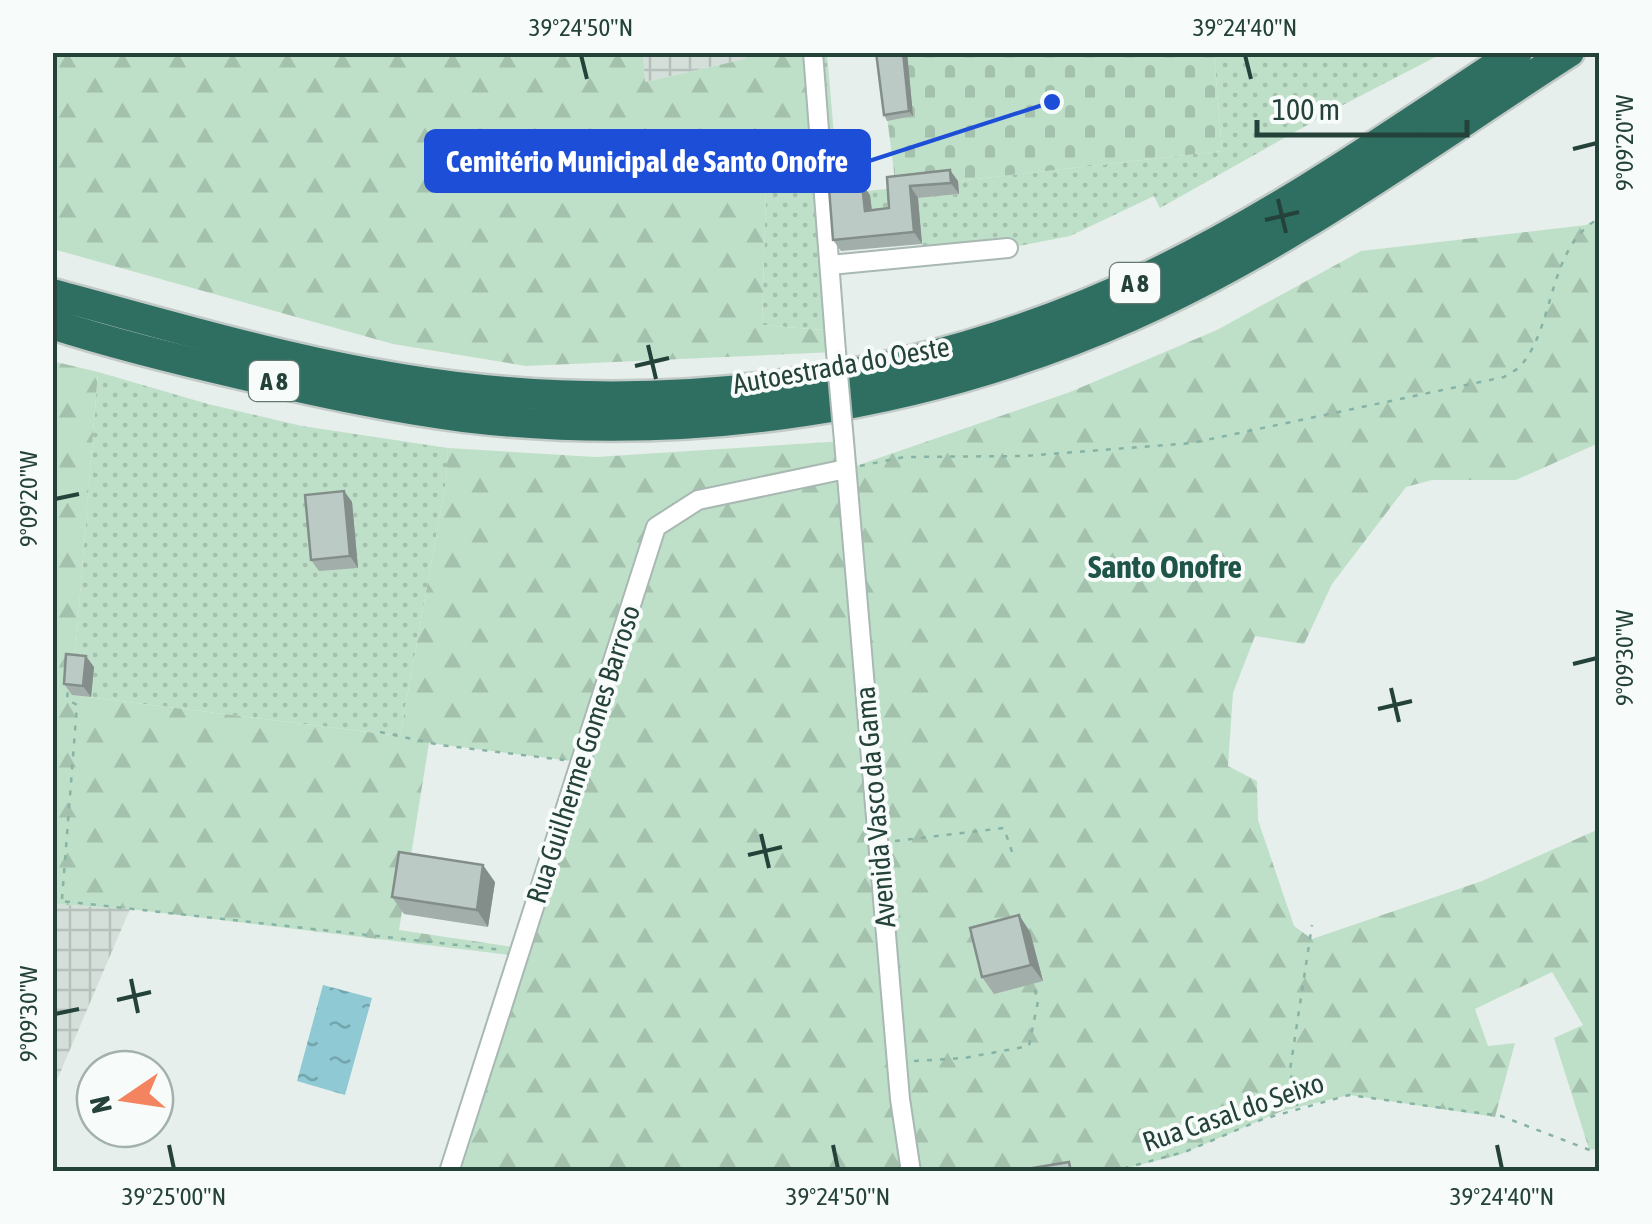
<svg xmlns="http://www.w3.org/2000/svg" width="1652" height="1224" viewBox="0 0 1652 1224" font-family="'Asap Condensed',sans-serif">
<style>
.industrial{fill:url(#industrial-grid)}
.grass{fill:url(#grass-dots)}
.forest{fill:url(#forest-firs);fill-rule:evenodd}
.cemetery{fill:url(#cemetery-stones)}
.water{fill:url(#water-ripples)}
.lines{fill:none;stroke-linecap:round;stroke-linejoin:round}
.minor-casing{stroke:#a8b8b2;stroke-width:22}
.motorway-casing{stroke:#c2cac8;stroke-width:35}
.path{stroke:#86b3a5;stroke-width:2.5;stroke-dasharray:5 8;stroke-linecap:butt}
.minor{stroke:#fff;stroke-width:18}
.motorway{stroke:#2f6f62;stroke-width:30}
.minor-bridge-casing{stroke:#a8b8b2;stroke-width:22;stroke-linecap:butt}
.minor-bridge{stroke:#fff;stroke-width:18}
.wall{fill:#a1aea9}
.shaded-wall{fill:#838d89}
.building{fill:#bbcac4;stroke:#838d89;stroke-width:2.5}
.ticks{fill:none;stroke:#24423a;stroke-width:4}
.labels{text-anchor:middle;dominant-baseline:central;stroke-width:8;stroke-linejoin:round;paint-order:stroke}
.shield{fill:#f7fbf9;stroke:#637a73;stroke-width:2.5}
.shield-label{font-size:25px;font-weight:bold;fill:#24423a}
.street-label{font-size:28px;fill:#24423a;stroke:#f7fbf9}
.quarter-label{font-size:32px;font-weight:bold;fill:#1f5548;stroke:#f7fbf9}
.leader{fill:none;stroke:#1d4ed8;stroke-width:4}
.callout-dot{fill:#1d4ed8;stroke:#f7fbf9;stroke-width:4}
.callout{fill:#1d4ed8;stroke:#1d4ed8;stroke-width:4}
.callout-label{font-size:30px;text-anchor:middle;font-weight:bold;fill:#fff}
.neatline{fill:none;stroke:#24423a;stroke-width:4}
.ticks-label{font-size:25px;text-anchor:middle;fill:#24423a}
</style>
<defs>
<pattern id="industrial-grid" width="8" height="8" patternUnits="userSpaceOnUse" patternTransform="scale(2.5)"><rect width="8" height="8" fill="#d4dfda"/><path d="M0 4h8M4 0v8" fill="none" stroke="#b6c1bc"/></pattern>
<pattern id="grass-dots" width="8" height="8" patternUnits="userSpaceOnUse" patternTransform="scale(2.5)"><rect width="8" height="8" fill="#bfe0c8"/><path d="M2 2h.1M6 6h.1" fill="none" stroke="#a4c1ad" stroke-width="1.8" stroke-linecap="round"/></pattern>
<pattern id="forest-firs" width="22" height="20" patternUnits="userSpaceOnUse" patternTransform="scale(2.5)"><rect width="22" height="20" fill="#bfe0c8"/><path d="M5 1l3.5 6h-7zM16 11l3.5 6h-7z" fill="#a4c1ad"/></pattern>
<pattern id="cemetery-stones" width="16" height="16" patternUnits="userSpaceOnUse" patternTransform="scale(2.5)"><rect width="16" height="16" fill="#bfe0c8"/><path d="M2 7V4a2 2 0 0 1 4 0v3zM10 15v-3a2 2 0 0 1 4 0v3z" fill="#a4c1ad"/></pattern>
<pattern id="water-ripples" width="26" height="14" patternUnits="userSpaceOnUse" patternTransform="scale(2.5)"><rect width="26" height="14" fill="#8ec9d4"/><path d="M2 4q2-2 4 0t4 0M15 11q2-2 4 0t4 0" fill="none" stroke="#74a5ad"/></pattern>
</defs>
<rect width="100%" height="100%" fill="#e6efeb"/>
<g class="industrial">
<polygon points="643,53 746,53 745,59 645,82"/>
<polygon points="52,904 130,909 54,1087 52,1087"/>
</g>
<g class="grass">
<polygon points="812,53 827,53 839,194 895,188 897,220 827,227 835,331 762,325 766,191"/>
<polygon points="1214,53 1443,53 1343,105 1160,208 1154,196 1070,236 1008,248 923,256 918,198 959,194 958,181 1222,151"/>
<polygon points="98,372 208,404 302,426 448,448 446,482 400,736 72,695"/>
</g>
<g class="forest">
<polygon points="643,52 645,82 745,59 746,53 813,53 823,185 766,192 762,325 835,331 836,352 526,366 393,344 53,249 52,53"/>
<path d="M1599 218V443L1516 480H1432L1406 487 1332 584 1304 644 1255 636 1233 693 1228 766 1257 781 1258 820 1294 926 1312 939 1482 881 1599 829V1150L1589 1149 1554 1038 1583 1025 1552 972 1475 1009 1488 1046 1515 1043 1495 1117 1349 1095 1282 1111 1179 1155 1111 1172 449 1171 518 956 130 909 53 904 52 361 98 372 72 695 400 736 446 482 448 448 596 457 844 441 847 469 1070 392 1217 330 1361 251 1586 225ZM429 743 580 762 521 948 399 930Z"/>
</g>
<polygon class="cemetery" points="879,53 1214,53 1222,151 896,188"/>
<polygon class="water" points="323,985 372,998 345,1095 297,1081"/>
<g class="lines">
<g class="minor-casing">
<g id="minor">
<polyline points="813,52 836,352"/>
<polyline points="830,265 1008,248"/>
<polyline points="844,441 900,1099 911,1172"/>
<polyline points="449,1172 656,527 698,500 846,469"/>
</g>
</g>
<g class="motorway-casing">
<g id="motorway">
<path d="M52 294C168 325 284 360 402 379 655 421 918 387 1150 276 1279 214 1397 131 1517 52"/>
<path d="M52 324C117 345 183 361 249 376 320 392 392 408 464 417 689 444 924 408 1131 316 1287 247 1426 144 1569 52"/>
</g>
</g>
<g class="path">
<path d="M860 466 904 457 1025 456 1192 443 1504 377C1510 373 1519 369 1523 363 1555 323 1549 244 1600 218"/>
<polyline points="52,660 65,660"/>
<polyline points="380,732 440,745 564,760"/>
<polyline points="895,841 1004,828 1012,852"/>
<polyline points="62,899 77,705 67,699 68,688"/>
<polyline points="52,900 503,950"/>
<polyline points="914,1061 964,1058 1029,1046 1038,1001 1033,984"/>
<polyline points="1297,1106 1290,1070 1312,925"/>
<polyline points="1111,1172 1187,1151 1263,1119 1349,1095 1501,1116 1600,1154"/>
</g>
<use href="#minor" class="minor"/>
<use href="#motorway" class="motorway"/>
<g class="minor-bridge-casing">
<polyline id="minor-bridge" points="836,352 844,441"/>
</g>
<use href="#minor-bridge" class="minor-bridge"/>
</g>
<g class="wall">
<polygon points="876,52 907,52 913,116 887,121 884,115"/>
<polygon points="887,177 958,181 959,194 918,198 922,244 841,251 833,240 870,195 872,210 889,208"/>
<polygon points="344,491 352,502 358,568 319,571 311,560"/>
<polygon points="94,667 91,697 72,695 64,684"/>
<polygon points="495,882 488,927 404,914 392,897"/>
<polygon points="1019,915 1030,932 1043,981 994,994 982,977"/>
</g>
<g class="shaded-wall">
<polygon points="903,52 907,52 913,116 909,111"/>
<polygon points="950,170 958,181 959,194 951,183"/>
<polygon points="862,184 870,195 873,222 865,211"/>
<polygon points="910,186 918,198 922,244 914,232"/>
<polygon points="344,491 352,502 358,568 350,556"/>
<polygon points="86,656 94,667 91,697 83,686"/>
<polygon points="483,865 495,882 488,927 477,910"/>
<polygon points="1019,915 1030,932 1043,981 1031,965"/>
</g>
<g class="building">
<polygon points="876,52 903,52 909,111 884,115"/>
<polygon points="950,170 951,183 910,186 914,232 833,240 829,188 862,184 865,211 889,208 887,177"/>
<polygon points="344,491 350,556 311,560 305,495"/>
<polygon points="66,654 86,656 83,686 64,684"/>
<polygon points="399,852 483,865 477,910 392,897"/>
<polygon points="1019,915 1031,965 982,977 970,928"/>
<polygon points="1069,1162 1071,1172 1009,1172"/>
</g>
<path class="ticks" d="M581 55 587 79M1245 55 1251 79M1573 149 1597 143M1278 199 1286 233M1265 220 1299 212M648 345 656 379M635 366 669 358M55 499 79 494M1573 664 1597 658M1391 688 1399 722M1378 709 1412 701M761 834 769 868M748 855 782 847M131 979 138 1013M117 1000 151 992M55 1014 79 1009M169 1145 174 1169M833 1145 838 1169M1497 1145 1502 1169"/>
<g class="labels">
<g class="shield">
<rect x="1110" y="263" width="50" height="40" rx="8"/>
<rect x="249" y="361" width="50" height="40" rx="8"/>
</g>
<g class="shield-label">
<text x="1135" y="283">A 8</text>
<text x="274" y="381">A 8</text>
</g>
<g class="street-label">
<text transform="translate(841 365) rotate(-10)">Autoestrada do Oeste</text>
<text transform="translate(583 754) rotate(-72)">Rua Guilherme Gomes Barroso</text>
<text transform="translate(875 807) rotate(-95)">Avenida Vasco da Gama</text>
<text transform="translate(1233 1112) rotate(-19)">Rua Casal do Seixo</text>
</g>
<g class="quarter-label">
<text x="1165" y="566">Santo Onofre</text>
</g>
</g>
<path class="leader" d="M1052 102L869 161"/>
<circle class="callout-dot" cx="1052" cy="102" r="10"/>
<rect class="callout" x="426" y="131" width="443" height="60" rx="10"/>
<g class="callout-label">
<text x="647" y="172">Cemitério Municipal de Santo Onofre</text>
</g>
<rect width="1652" height="1224" fill="none" stroke="#f7fbf9" stroke-width="110"/>
<g transform="translate(125 1099) rotate(257)"><circle r="48" fill="#f7fbf9" stroke="#a3b1ad" stroke-width="2.5"/>
<path d="M0-8L18 38L0 25L-18 38Z" fill="#f4845f"/>
<text y="-15" font-size="28" font-weight="bold" text-anchor="middle" fill="#24423a">N</text>
</g>
<path d="M1257 120v15h210v-15" fill="none" stroke="#24423a" stroke-width="5"/>
<text x="1272" y="120" font-size="30" fill="#24423a" stroke="#f7fbf9" stroke-width="8" paint-order="stroke">100 m</text>
<rect x="55" y="55" width="1542" height="1114" class="neatline"/>
<g class="ticks-label">
<text x="581" y="36">39°24'50"N</text>
<text x="1245" y="36">39°24'40"N</text>
<text transform="translate(1624 143) rotate(-90)" y="9">9°09'20"W</text>
<text transform="translate(28 499) rotate(-90)" y="9">9°09'20"W</text>
<text transform="translate(1624 658) rotate(-90)" y="9">9°09'30"W</text>
<text transform="translate(28 1014) rotate(-90)" y="9">9°09'30"W</text>
<text x="174" y="1205">39°25'00"N</text>
<text x="838" y="1205">39°24'50"N</text>
<text x="1502" y="1205">39°24'40"N</text>
</g>
</svg>
